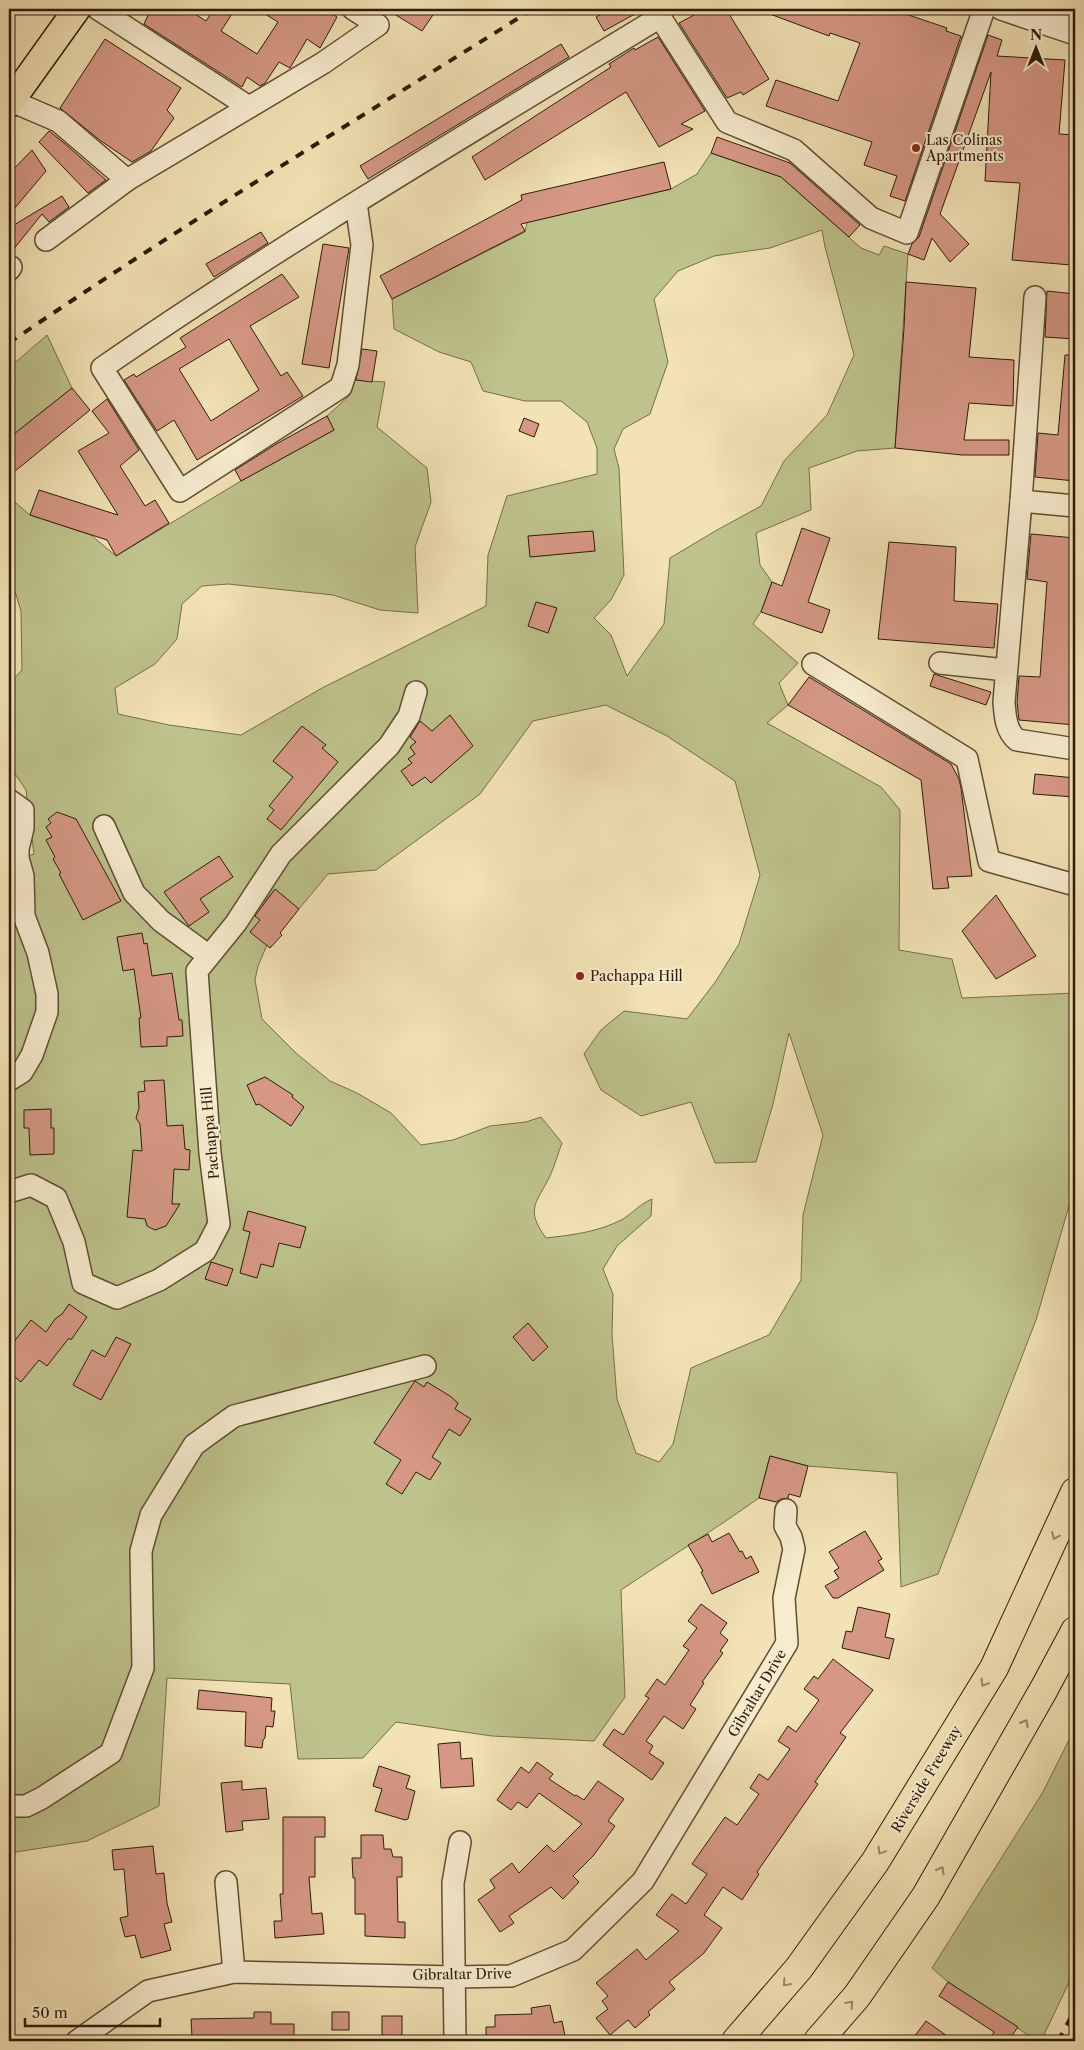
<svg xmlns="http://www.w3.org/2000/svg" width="1084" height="2050" viewBox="0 0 1084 2050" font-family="'Libre Caslon Text',serif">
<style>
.green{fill:#bec28b;stroke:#766e4a;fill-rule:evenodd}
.building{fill:#d69885;stroke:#2d1b09;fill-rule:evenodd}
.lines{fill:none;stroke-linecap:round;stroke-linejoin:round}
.minor-casing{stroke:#5e4d34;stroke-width:24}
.major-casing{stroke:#2d1b09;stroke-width:29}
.highway-casing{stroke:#2d1b09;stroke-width:30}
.minor{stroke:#f7eccf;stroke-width:21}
.major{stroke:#f2e2b5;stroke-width:26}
.highway{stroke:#f2e2b5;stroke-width:28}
.rail{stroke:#2d1b09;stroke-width:4;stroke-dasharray:9 9;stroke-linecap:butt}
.oneway{stroke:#998868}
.poi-dot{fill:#8f2418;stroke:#f7eccf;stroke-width:2}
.labels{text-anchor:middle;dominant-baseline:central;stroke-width:4;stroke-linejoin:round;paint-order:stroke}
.poi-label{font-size:14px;fill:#2d1b09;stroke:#f7eccf;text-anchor:start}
.street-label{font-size:14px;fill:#2d1b09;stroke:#f7eccf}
</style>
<rect width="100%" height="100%" fill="#f2e2b5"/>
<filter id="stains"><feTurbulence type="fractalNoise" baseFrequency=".004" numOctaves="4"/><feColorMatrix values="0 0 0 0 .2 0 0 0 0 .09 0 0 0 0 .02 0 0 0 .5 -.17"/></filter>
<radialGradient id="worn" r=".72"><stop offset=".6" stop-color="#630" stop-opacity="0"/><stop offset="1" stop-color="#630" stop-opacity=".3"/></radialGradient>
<g class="green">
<path d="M711 153 781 177 861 248 879 255 884 246 908 254 895 448 857 451 809 468 811 510 756 533 760 565 772 582 761 612 753 624 798 663 779 683 788 705 767 723 881 787 900 810 899 950 952 959 962 998 1075 993V1117L1071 1199 1036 1320 938 1574 901 1587 897 1473 808 1466 770 1456 759 1498C714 1530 667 1559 621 1590L625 1697 594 1741 492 1736 396 1722 363 1758 298 1759 290 1684 167 1678 159 1806 87 1841 9 1853V863L34 854 26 790 9 765V684L22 670 21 611 9 572V497L30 515 91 535 116 556 241 481 334 430 327 416 350 395 355 380 385 382 377 427 427 468 431 502 415 547 418 613 380 610 333 595 228 584 202 586 182 604 177 639 155 664 115 688 118 714 169 725 241 735 322 688 486 606 488 555 507 496 597 474V448L587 422 561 401H525L483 391 471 362 439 352 394 329 392 299 525 232 527 222 671 189 697 174ZM822 230 825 247 854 355 827 415 784 461 761 506 717 530 670 558 664 624 627 676 611 635 594 618 611 600 624 575 619 468 614 449 623 429 650 414 668 362 654 299 678 271 714 256 770 248ZM606 705 667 736 735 781 760 875 739 944 716 981 687 1019 624 1011 601 1030 584 1054 601 1090 641 1116 691 1102 715 1163 756 1162 773 1104 789 1033 823 1135 803 1215 801 1280 769 1335 691 1368 673 1444 659 1462 636 1453 617 1399 612 1335 613 1294 603 1269 617 1246 651 1216 652 1199C640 1204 634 1212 623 1219 599 1232 572 1235 546 1238 525 1209 536 1204 550 1176 555 1165 558 1153 562 1143L541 1117 526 1122 490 1126 453 1140 421 1145 391 1113 357 1093 330 1081 297 1054 262 1019 255 980 258 966 267 945 260 920 254 914 275 889 299 909 328 874 376 870 480 794 533 721Z"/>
<polygon points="47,335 72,388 9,438 9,368"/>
<polygon points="1075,1728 1075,1970 1041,2041 1037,2041 948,1982 932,1968 1043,1792"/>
</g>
<g class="building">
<polygon points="151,9 187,9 206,21 214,9 235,9 221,31 257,54 278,22 257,9 324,9 337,17 320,48 307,39 290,68 279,62 265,83 260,86 247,77 242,87 144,24"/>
<polygon points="386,9 437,9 422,31"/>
<polygon points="611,9 644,9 604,31 596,17"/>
<polygon points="690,9 726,9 769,79 743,95 741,92 727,98 679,23 694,15"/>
<polygon points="760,9 891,9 947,28 946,31 961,36 905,201 890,196 897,176 864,165 872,142 766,106 776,80 838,101 860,43 830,33 829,36 759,10"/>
<polygon points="988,35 1002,40 997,56 1065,60 1059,134 1075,135 1075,203 1071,265 1012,260 1020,183 985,181 991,72 940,214 969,244 950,262 932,238 924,260 908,254 912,244 919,237"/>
<polygon points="658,37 705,111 681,124 693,129 659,147 626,92 485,180 472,157 611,67 609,64 634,48 635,50"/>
<polygon points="105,39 181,88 167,110 174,118 151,151 132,162 101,141 60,108"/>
<polygon points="561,44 569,57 368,179 360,166"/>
<polygon points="49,131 64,143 106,180 88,193 39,142"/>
<polygon points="717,137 790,163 860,225 849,237 781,177 711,153"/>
<polygon points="32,150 46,171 9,215 9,174"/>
<polygon points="664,162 671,189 521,224 525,231 392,299 380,276 522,200 521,195"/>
<polygon points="62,196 69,207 49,222 42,214 9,255 9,228"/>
<polygon points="261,232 268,243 214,277 206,264"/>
<polygon points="323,244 349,248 329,368 302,364"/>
<path d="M282 274 299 297 250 326 281 376 287 372 303 396 197 460 174 420 157 431 124 380 134 374 136 377 186 347 180 338ZM229 339 259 390 211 421 179 369Z"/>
<polygon points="906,282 976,288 969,357 1014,360 1013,406 969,403 964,440 1009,440 1009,455 962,455 895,448 904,328"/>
<polygon points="1047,291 1075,294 1075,339 1045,337"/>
<polygon points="362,349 377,351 372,382 356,380"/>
<polygon points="1065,355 1075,355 1075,481 1035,477 1038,433 1058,435"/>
<polygon points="72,388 90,410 9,476 9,438"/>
<polygon points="107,399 139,450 120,466 145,506 155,500 169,523 116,556 107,540 30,515 39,490 118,515 78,451 109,433 92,411"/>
<polygon points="327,416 334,430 241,481 235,470 278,443"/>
<polygon points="524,418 539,424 534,437 519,431"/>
<polygon points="802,528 830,538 808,602 830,610 822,633 761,612 772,582 782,586"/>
<polygon points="593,531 595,551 530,557 528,536"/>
<polygon points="1031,534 1075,538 1075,725 1019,720 1017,702 1019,676 1040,677 1047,582 1027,579"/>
<polygon points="889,542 956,547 954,601 998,604 994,648 878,639"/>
<polygon points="536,602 557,608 548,633 528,626"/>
<polygon points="934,674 991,692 986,705 930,686"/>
<polygon points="809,677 951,764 959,779 961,788 972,876 947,877 949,888 933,889 921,780 788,705"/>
<polygon points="450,715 473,746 431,783 425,777 412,786 401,771 412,763 408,759 415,754 410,747 416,742 410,737 420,721 432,731"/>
<polygon points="302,726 326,745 322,748 338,762 281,830 267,819 274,810 269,806 293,777 273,761"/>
<polygon points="1035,774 1075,778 1075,797 1033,794"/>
<polygon points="57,812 76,819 121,901 83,920 59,874 61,873 53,859 55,857 46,840 52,837 46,827 51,823 48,819"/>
<polygon points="219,856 233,877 200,899 209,912 189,926 164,892"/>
<polygon points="275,889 299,909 280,933 282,935 270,948 250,932 260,920 255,916"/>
<polygon points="996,895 1036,956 996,979 962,931"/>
<polygon points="142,933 144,944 147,943 152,976 172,973 179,1020 182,1020 183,1036 167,1037 167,1046 141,1047 139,1018 141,1018 134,969 123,971 117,937"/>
<polygon points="265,1077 293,1095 292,1097 304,1107 291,1126 259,1104 256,1105 247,1085"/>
<polygon points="164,1080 167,1126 183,1125 185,1149 190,1150 189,1170 174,1169 172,1204 180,1204 166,1226 155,1230 147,1226 145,1219 127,1217 133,1150 142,1151 140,1124 136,1118 139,1108 138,1092 145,1091 144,1081"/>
<polygon points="51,1109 51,1128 54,1128 54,1154 30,1155 29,1128 24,1128 24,1110"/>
<polygon points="248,1211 306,1227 300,1248 279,1243 273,1267 261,1264 257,1278 240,1273 250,1232 243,1230"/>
<polygon points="211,1262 233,1269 227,1286 205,1279"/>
<polygon points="69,1304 87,1317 71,1340 69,1338 47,1366 39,1360 21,1382 9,1372 9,1348 31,1320 46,1332 55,1319 62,1314"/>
<polygon points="528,1323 548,1347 533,1361 513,1337"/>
<polygon points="116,1337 131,1344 101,1400 73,1385 92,1350 105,1357"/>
<polygon points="415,1381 424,1387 427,1382 450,1396 458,1403 455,1409 471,1419 460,1436 449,1429 432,1457 441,1463 430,1480 416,1472 402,1494 386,1484 401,1460 374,1443"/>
<polygon points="770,1456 808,1466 800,1497 789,1494 788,1498 781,1499 776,1502 759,1498"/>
<polygon points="865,1531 882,1559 878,1561 884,1570 838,1598 833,1598 825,1586 839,1578 834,1571 839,1568 829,1552"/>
<polygon points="729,1533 740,1552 742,1551 746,1559 751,1556 759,1572 712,1594 701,1572 703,1571 688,1545 708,1534 712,1542"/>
<polygon points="701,1604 727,1623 720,1633 728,1640 720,1651 723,1653 702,1682 704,1683 690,1705 696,1709 683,1729 664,1716 646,1741 653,1746 649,1753 664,1763 652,1780 603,1745 614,1729 623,1735 649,1698 645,1696 657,1679 665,1685 689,1650 683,1646 697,1628 688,1621"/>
<polygon points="858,1607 890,1614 885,1637 894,1639 889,1659 842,1648 846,1631 852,1632"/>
<polygon points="833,1659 873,1690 840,1733 846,1737 815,1782 818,1784 757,1872 759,1874 742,1900 723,1887 704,1915 722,1928 704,1953 669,1982 675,1989 648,2012 650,2015 635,2028 628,2020 610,2035 596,2018 608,2009 602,2001 608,1996 596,1983 637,1949 646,1960 679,1931 656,1915 672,1894 686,1904 707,1874 692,1864 725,1817 737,1825 759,1794 750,1788 759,1774 768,1780 790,1749 778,1741 788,1726 796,1732 819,1700 804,1689 814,1676 818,1679"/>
<polygon points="199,1690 272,1698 271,1711 275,1711 273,1727 266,1726 265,1738 263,1740 262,1748 245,1746 246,1712 197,1709"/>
<polygon points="460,1742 461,1759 472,1758 474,1786 441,1788 438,1744"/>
<polygon points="537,1762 553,1774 549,1779 575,1796 576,1795 584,1800 598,1781 624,1799 608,1821 615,1826 593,1856 573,1876 579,1882 563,1899 551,1887 509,1916 514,1923 500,1932 478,1900 495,1888 490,1880 512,1863 519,1873 547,1845 554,1852 582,1824 539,1793 527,1808 518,1802 511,1810 497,1800 521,1767 529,1773"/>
<polygon points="379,1766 410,1776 406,1788 415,1791 408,1819 405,1820 375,1811 382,1789 373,1786"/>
<polygon points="242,1781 242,1790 266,1788 269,1819 242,1821 243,1830 226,1832 221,1783"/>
<polygon points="283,1817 325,1817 325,1837 315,1837 315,1877 309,1877 312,1914 322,1913 324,1934 275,1938 274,1921 282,1921 280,1894 283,1894"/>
<polygon points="361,1835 383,1835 384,1849 391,1849 393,1857 402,1857 402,1877 397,1877 398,1922 405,1922 405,1938 365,1936 365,1914 355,1914 355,1878 353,1878 352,1858 361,1858"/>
<polygon points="153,1846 156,1874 164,1873 167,1903 172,1922 164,1924 171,1950 141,1958 135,1935 125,1937 120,1918 128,1916 124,1869 114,1870 112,1850"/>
<polygon points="948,1982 1018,2027 1008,2041 989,2041 994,2032 939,1996"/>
<polygon points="550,2005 554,2023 562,2021 566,2041 486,2041 486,2027 495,2027 495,2015 532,2014 531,2008"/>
<polygon points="254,2012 271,2012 271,2024 294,2024 294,2041 213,2041 213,2037 192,2037 191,2019 254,2018"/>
<rect x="332" y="2012" width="17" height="18"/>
<rect x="382" y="2016" width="20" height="25"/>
<polygon points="926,2021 954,2041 911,2041"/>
</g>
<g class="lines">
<g class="minor-casing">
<g id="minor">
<polyline points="98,9 249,107"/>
<polyline points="1001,9 1075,34"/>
<polyline points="1031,16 1075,11"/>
<polyline points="9,100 58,121 127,180 46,240"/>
<polyline points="127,180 323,63 378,25 353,9"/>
<path d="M356 203 362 245 348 365 341 387 180 491 102 368C283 243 473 131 660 17L727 122 794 150 871 218 907 233 984 9"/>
<polyline points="9,270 11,267"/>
<polyline points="1035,297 1021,501 1075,506"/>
<path d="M1021 501 1004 702C1005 716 1006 731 1017 740L1075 749"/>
<polyline points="940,663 1006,670"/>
<polyline points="813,664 967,759 989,861 1075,885"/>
<polyline points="9,800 23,810 23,828 18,849 18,858 23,876 24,916 38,953 47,994 47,1012 32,1055 22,1072 9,1080"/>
<polyline points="104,826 134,893 161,921 209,956"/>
<polyline points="9,1192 31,1185 56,1198 74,1242 83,1283 117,1298 159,1280 205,1251 219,1224 210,1153 197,971 236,923 281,854 389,746 409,716 416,692"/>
<polyline points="9,1806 26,1806 42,1798 111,1753 143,1668 141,1551 151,1515 194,1445 234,1416 425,1366"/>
<polyline points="226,1882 234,1972"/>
<polyline points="77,2041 148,1991 234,1972 455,1977 511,1976 573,1950 643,1881 787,1643 784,1598 794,1549 791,1537 785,1526 786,1510"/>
<polyline points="455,2041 453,1883 460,1842"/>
</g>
</g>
<g class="major-casing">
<polyline id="major" points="9,104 77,9"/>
</g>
<g class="highway-casing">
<g id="highway">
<polyline points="736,2041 799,1968 875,1862 994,1668 1075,1492"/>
<polyline points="818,2041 857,1996 926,1896 1044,1689 1075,1631"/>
</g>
</g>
<use href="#minor" class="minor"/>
<use href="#major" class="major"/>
<use href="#highway" class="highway"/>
<g class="rail">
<path d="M9 343C180 226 358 119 533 9"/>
<polyline points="1058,2041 1075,2010"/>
</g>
</g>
<defs><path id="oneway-chevron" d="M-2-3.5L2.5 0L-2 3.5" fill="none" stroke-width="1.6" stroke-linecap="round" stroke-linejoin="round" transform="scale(1.25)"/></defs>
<g class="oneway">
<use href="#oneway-chevron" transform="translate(1055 1536) rotate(115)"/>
<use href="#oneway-chevron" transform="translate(984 1683) rotate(121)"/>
<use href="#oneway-chevron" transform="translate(1025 1723) rotate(-60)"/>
<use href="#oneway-chevron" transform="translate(881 1851) rotate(121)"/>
<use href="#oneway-chevron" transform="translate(941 1870) rotate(-60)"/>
<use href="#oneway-chevron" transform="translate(786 1983) rotate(131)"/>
<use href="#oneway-chevron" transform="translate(850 2004) rotate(-49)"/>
</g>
<g class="poi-dot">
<circle cx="916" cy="148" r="5"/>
<circle cx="580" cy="976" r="5"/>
</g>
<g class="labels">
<g class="poi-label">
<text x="926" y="140">Las Colinas<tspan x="926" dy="16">Apartments</tspan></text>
<text x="590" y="976">Pachappa Hill</text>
</g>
<g class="street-label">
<text transform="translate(210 1133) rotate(-95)">Pachappa Hill</text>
<text transform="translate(757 1693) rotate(-59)">Gibraltar Drive</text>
<text transform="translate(926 1779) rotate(-59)">Riverside Freeway</text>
<text transform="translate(462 1974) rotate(-1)">Gibraltar Drive</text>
</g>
</g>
<rect width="1084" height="2050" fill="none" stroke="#f2e2b5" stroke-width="30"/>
<rect x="10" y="10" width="1064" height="2030" fill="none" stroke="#2d1b09" stroke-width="2.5"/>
<rect x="15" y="15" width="1054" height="2020" fill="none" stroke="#2d1b09"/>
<g transform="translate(1036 48)" stroke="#f7eccf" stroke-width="4" paint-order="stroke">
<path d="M0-4L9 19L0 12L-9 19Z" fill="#2d1b09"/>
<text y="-8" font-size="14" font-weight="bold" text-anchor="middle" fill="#2d1b09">N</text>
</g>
<path d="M25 2018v8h135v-8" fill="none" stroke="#2d1b09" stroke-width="2.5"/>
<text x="32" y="2018" font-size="15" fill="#2d1b09" stroke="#f7eccf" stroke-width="4" paint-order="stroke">50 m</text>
<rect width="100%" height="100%" filter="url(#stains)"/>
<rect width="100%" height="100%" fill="url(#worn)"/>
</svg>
